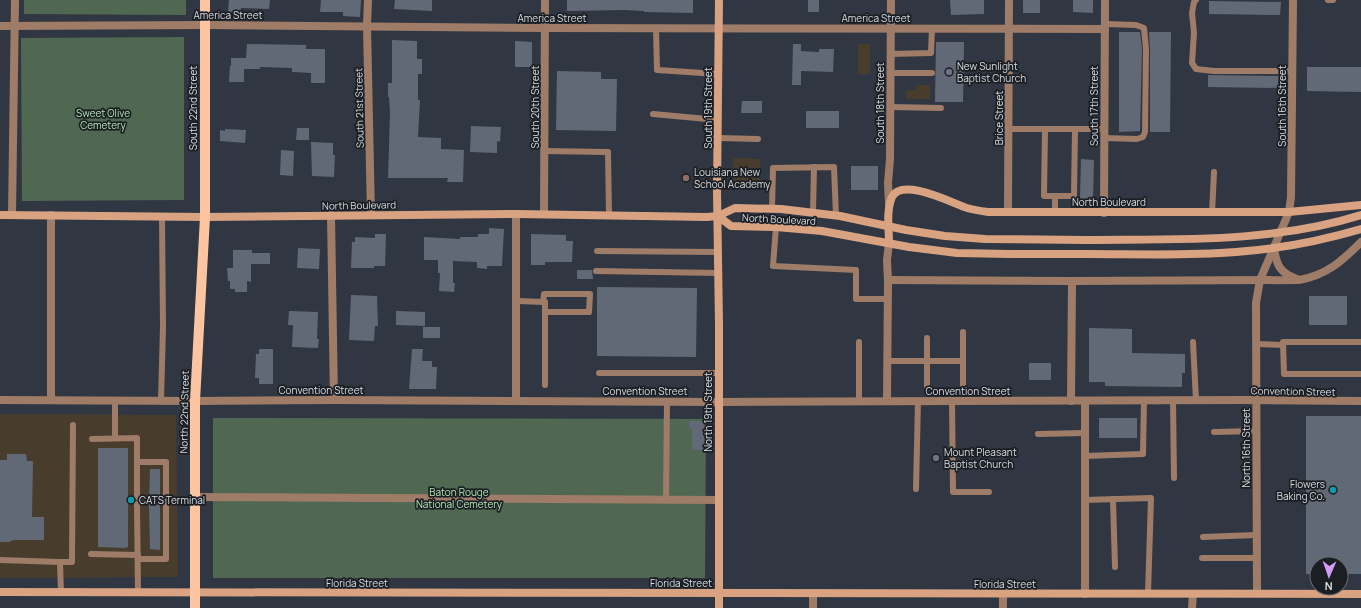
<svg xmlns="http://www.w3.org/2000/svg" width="1361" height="608" viewBox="0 0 1361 608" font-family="Manrope,sans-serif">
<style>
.commercial{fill:#483c2d}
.green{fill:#506851}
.building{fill:#626976}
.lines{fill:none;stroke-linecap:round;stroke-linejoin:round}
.lane{stroke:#9f7c67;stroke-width:6}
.street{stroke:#9f7c67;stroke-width:8}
.secondary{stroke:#d9a381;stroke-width:8}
.primary{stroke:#fdc4a1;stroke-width:10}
.secondary-bridge{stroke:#d9a381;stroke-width:8}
.worship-dot{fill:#6b7280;stroke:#1b1e23;stroke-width:1.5}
.education-dot{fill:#8d6e63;stroke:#1b1e23;stroke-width:1.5}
.culture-dot{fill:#0f9aa8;stroke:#1b1e23;stroke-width:1.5}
.labels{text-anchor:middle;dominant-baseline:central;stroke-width:3.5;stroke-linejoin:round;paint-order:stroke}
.street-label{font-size:10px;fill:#d9dee5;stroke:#1b1e23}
.poi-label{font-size:10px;fill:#d9dee5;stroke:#1b1e23;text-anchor:start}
.park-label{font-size:10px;fill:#b1e5b2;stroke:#1b1e23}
</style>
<rect width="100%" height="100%" fill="#303742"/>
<g class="commercial">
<rect x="858" y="44" width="12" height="30"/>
<polygon points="916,85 930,85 930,99 906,99 906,90 916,90"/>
<polygon points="733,158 760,159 760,189 733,188"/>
<polygon points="0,414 176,415 178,577 0,578"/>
</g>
<g class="green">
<polygon points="24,0 186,0 186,15 24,14"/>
<polygon points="184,37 184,200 22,201 21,38"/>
<polygon points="213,418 706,419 705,578 213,578"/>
</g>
<g class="building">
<polygon points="229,0 270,0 269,9 241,8 241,12 228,12"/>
<polygon points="321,0 361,0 360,17 343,16 343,12 320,12"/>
<polygon points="395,0 432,0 432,11 394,9"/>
<polygon points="567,0 693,0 693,13 644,12 644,11 625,10 567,11"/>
<rect x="808" y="0" width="11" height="12"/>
<polygon points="950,0 984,0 984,14 951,15"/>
<rect x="1023" y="0" width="17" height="13"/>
<polygon points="1073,0 1093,0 1093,13 1073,12"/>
<polygon points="1209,1 1281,2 1280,15 1209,14"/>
<polygon points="1119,32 1140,32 1142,49 1140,131 1119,132"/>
<polygon points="1149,32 1171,32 1170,132 1150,132 1150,49"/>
<polygon points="392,40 417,41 417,59 422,59 422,74 418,74 418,100 420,100 418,137 441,138 441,149 464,150 463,182 447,182 448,178 388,178 390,113 389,97 388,97 388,83 392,83"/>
<polygon points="515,41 532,42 532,67 515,67"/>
<polygon points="936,42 964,42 963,102 935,102"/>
<polygon points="247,44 306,45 306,49 325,49 325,83 311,83 311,73 292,72 292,68 260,67 260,69 244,69 244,82 229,82 230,66 231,66 231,58 246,58"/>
<polygon points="793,44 801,44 801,51 819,52 819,49 834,49 833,72 801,71 801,85 792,85"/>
<polygon points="1307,67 1361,67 1361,92 1307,91"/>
<polygon points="557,71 601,72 601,79 617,79 616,131 556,130"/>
<polygon points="1208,75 1280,76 1280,88 1208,87"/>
<polygon points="742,101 762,101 762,113 741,113"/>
<rect x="806" y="111" width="33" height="17"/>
<polygon points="471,126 501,127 500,142 497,141 497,153 470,152"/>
<polygon points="297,128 309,128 309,140 296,140"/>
<polygon points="225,129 246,130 245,143 220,141 220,130 225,131"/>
<polygon points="311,142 333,143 333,155 335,155 334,177 312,176"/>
<polygon points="281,150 294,151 293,176 280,175"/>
<polygon points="1081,159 1094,160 1093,199 1080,199"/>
<rect x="851" y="166" width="27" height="24"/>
<polygon points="489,228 504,229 502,266 487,266 487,269 477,268 477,262 453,261 453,283 455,283 454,292 439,291 440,273 438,273 438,260 424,260 424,237 460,239 460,237 478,237 478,234 489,234"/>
<polygon points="375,234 386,234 385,266 374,266 374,268 351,268 352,242 355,242 355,237 375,238"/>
<polygon points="531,234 566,235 566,241 573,241 572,262 545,262 545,265 531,265"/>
<polygon points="298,248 320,249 319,269 297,268"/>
<polygon points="233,250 252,250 252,253 270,253 270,264 251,264 251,282 247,281 247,292 235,292 235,289 230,289 230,281 228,281 227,268 233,268"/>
<polygon points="577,270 592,270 593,279 577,279"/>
<polygon points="597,287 697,288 696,357 597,356"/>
<polygon points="351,295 377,296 378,326 375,326 374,341 349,340"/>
<rect x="1309" y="296" width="38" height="29"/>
<polygon points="289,311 318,312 317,339 319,339 318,348 292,347 293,325 288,325"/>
<polygon points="396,311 425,312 425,326 396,325"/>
<rect x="423" y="327" width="17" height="11"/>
<polygon points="1089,328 1132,329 1132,353 1185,354 1185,373 1182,373 1182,387 1105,386 1105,382 1089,382"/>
<polygon points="259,349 273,349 273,384 259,384 259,378 255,378 256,354 259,354"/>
<polygon points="412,349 423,349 422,361 432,361 432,367 437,367 436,389 409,389"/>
<rect x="1029" y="363" width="22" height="17"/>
<polygon points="1306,416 1361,416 1361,574 1341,574 1341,564 1317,564 1317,574 1306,574"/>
<rect x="1099" y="418" width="38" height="20"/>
<polygon points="689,421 705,421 704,431 707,431 707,450 692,450 692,429 689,429"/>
<polygon points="98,448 128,448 128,547 125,548 98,547"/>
<polygon points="7,454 26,454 27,461 33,461 32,517 44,517 44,540 13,540 9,542 0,542 0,460 7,460"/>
<polygon points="150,469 160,469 160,495 162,495 162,505 160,505 160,549 159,550 150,549 149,505"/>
</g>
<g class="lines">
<g class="lane">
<polyline points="1196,0 1194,2 1192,13 1194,33 1192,63 1196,69 1214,71 1292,71"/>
<polyline points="1328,0 1333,0"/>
<polyline points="656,28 657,70 718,74"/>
<polyline points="891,54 931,53 932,28"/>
<polyline points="891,73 932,73"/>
<polyline points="891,107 941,108"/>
<polyline points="653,114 718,120"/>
<polyline points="1009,129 1045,129 1044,196 1055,196 1055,212"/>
<polyline points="1045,129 1104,129"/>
<polyline points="718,138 758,139"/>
<polyline points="1104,138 1137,139 1143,137 1145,132 1146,49 1144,28 1136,25 1105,24"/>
<polyline points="545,151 608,152 609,215"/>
<polyline points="1055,196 1074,196 1075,129"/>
<polyline points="772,209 773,168 834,167 836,216"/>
<polyline points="813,212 814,167"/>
<polyline points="1212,213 1214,172"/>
<polyline points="776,227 773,266 856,270 856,299 888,299"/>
<polyline points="597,251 718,252"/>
<polyline points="596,271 718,273"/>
<polyline points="517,301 545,302 545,385"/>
<polyline points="543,302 544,294 590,294 589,312 545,312"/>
<polyline points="963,332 963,385"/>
<polyline points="927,338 927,386"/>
<polyline points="859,342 859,401"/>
<polyline points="1193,342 1196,400"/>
<polyline points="1361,342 1283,342 1284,374 1361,374"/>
<polyline points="1256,344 1283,345"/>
<polyline points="887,361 963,361"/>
<polyline points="599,373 718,373"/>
<polyline points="1173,400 1174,478"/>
<polyline points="161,401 163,327 162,216"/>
<polyline points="952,401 953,492 989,492"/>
<polyline points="1214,432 1256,431"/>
<polyline points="1038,434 1084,433"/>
<polyline points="115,438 115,401"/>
<polyline points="92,439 137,438 137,497"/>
<polyline points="1084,456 1143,454 1144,400"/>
<polyline points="137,462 166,462 166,559 138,559"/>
<polyline points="916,489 918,401"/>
<polyline points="666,499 667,401"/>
<polyline points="1113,499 1115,567"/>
<polyline points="1084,500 1151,498 1148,594"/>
<polyline points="137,504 138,593"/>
<polyline points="1203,537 1256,535"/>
<polyline points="91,554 138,555"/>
<polyline points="1202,558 1256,558"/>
<polyline points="0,560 60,562 61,593"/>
<polyline points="60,562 72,562 73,425"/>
</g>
<g class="street">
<polyline points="368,0 367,26 371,215"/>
<polyline points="0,26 205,25 545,28 1105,29"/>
<polyline points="889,205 888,183 890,159 891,0"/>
<polyline points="1008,212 1009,0"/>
<polyline points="1104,213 1105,0"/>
<polyline points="12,214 15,0"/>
<polyline points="516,214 516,401"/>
<polyline points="544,214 545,0"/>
<polyline points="51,215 51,400"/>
<polyline points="331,215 334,400"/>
<path d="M1274 247C1276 265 1280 273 1297 279"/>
<path d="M888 280 1072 281 1299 280C1327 275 1342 261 1361 242"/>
<polyline points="0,400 195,401 334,400 718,402 1245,400 1361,401"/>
<polyline points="887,401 888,280 887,260 889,243"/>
<polyline points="1071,401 1072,281"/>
<polyline points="195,497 719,500"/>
<polyline points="813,593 813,608"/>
<polyline points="1257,593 1256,303 1260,280 1289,212 1291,197 1293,0"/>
<polyline points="1003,594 1003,608"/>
<polyline points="1085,594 1085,401"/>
<polyline points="1192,608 1193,594"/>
</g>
<g class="secondary">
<polyline points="719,0 717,191 719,324 719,608"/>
<polyline points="0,215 205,217 516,214 707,217 718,216 735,208 781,209 840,216 906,230 945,236 985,239 1087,240"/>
<polyline points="718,216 731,226 776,227 822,231 909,247 957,253 1010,254 1087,254"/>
<path d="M889 243C889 229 886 211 892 197 902 177 952 203 967 208 974 210 981 211 988 212H1289L1361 205"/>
<polyline points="0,592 1361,594"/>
</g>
<polyline class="primary" points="195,608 195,401 205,217 205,0"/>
<g class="secondary-bridge">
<path d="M1087 240C1179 239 1272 243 1361 215"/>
<path d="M1087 254C1137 254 1187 256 1236 252 1278 249 1320 241 1361 229"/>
</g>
</g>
<g class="worship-dot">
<circle cx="949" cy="72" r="4"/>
<circle cx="936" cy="458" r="4"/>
</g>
<circle class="education-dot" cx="686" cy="178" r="4"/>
<g class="culture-dot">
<circle cx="1333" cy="490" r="4"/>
<circle cx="131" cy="500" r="4"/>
</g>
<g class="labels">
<g class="street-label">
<text x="228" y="15">America Street</text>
<text x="552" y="18">America Street</text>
<text x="876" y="18">America Street</text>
<text transform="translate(880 103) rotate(-90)">South 18th Street</text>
<text transform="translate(1094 106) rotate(-90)">South 17th Street</text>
<text transform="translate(1282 106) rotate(-90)">South 16th Street</text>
<text transform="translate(535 107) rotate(-90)">South 20th Street</text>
<text transform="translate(193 108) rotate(-90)">South 22nd Street</text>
<text transform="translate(359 108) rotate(-91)">South 21st Street</text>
<text transform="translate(708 108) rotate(-90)">South 19th Street</text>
<text transform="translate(999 118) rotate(-90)">Brice Street</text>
<text x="1109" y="202">North Boulevard</text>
<text transform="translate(359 205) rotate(-1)">North Boulevard</text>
<text transform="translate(779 219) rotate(3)">North Boulevard</text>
<text x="321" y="390">Convention Street</text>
<text x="645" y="391">Convention Street</text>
<text x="968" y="391">Convention Street</text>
<text transform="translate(1293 391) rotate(1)">Convention Street</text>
<text transform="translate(184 412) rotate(-89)">North 22nd Street</text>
<text transform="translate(708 412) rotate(-90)">North 19th Street</text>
<text transform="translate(1246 448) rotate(-90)">North 16th Street</text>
<text x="357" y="583">Florida Street</text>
<text x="681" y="583">Florida Street</text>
<text x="1005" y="584">Florida Street</text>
</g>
<g class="poi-label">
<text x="957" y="66">New Sunlight<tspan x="957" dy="12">Baptist Church</tspan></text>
<text x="694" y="172">Louisiana New<tspan x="694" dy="12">School Academy</tspan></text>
<text x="944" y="452">Mount Pleasant<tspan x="944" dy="12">Baptist Church</tspan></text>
<text x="1325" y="484" text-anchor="end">Flowers<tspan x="1325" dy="12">Baking Co.</tspan></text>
<text x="139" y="500">CATS Terminal</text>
</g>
<g class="park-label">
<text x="103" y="113">Sweet Olive<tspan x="103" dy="12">Cemetery</tspan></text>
<text x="459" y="492">Baton Rouge<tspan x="459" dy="12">National Cemetery</tspan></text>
</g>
</g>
<g transform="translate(1329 576) rotate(182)"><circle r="19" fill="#1b1e23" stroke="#676b71"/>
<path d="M0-3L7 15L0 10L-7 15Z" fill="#d39cfc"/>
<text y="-6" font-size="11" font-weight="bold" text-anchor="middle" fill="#d9dee5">N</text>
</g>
</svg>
